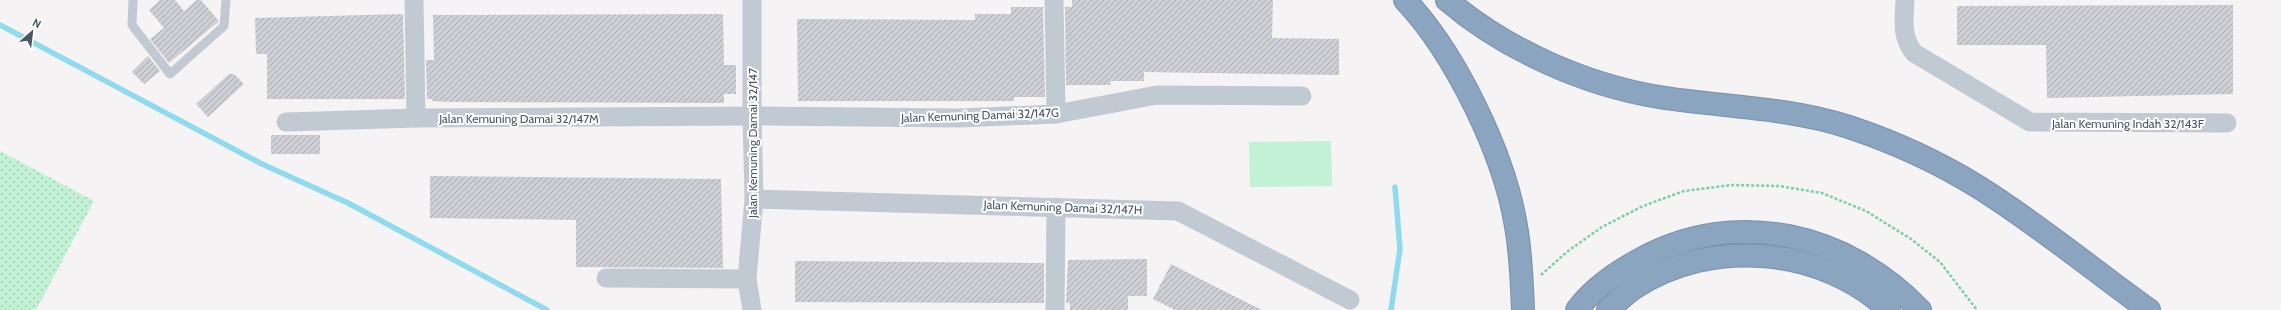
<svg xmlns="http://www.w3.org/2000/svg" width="2281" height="310" viewBox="0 0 2281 310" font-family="Cabin,sans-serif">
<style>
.grass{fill:#c3f1d5}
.park{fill:url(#park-dots)}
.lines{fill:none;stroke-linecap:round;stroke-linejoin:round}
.stream{stroke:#90daee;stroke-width:5.5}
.building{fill:url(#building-hatch)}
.motorway-casing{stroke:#7690ad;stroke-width:24}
.path{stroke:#7ad0a6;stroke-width:2.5;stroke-dasharray:3 2;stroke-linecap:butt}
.service{stroke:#c1cad2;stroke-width:9}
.minor{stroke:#c1cad2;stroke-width:19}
.motorway{stroke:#8ba5c1;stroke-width:22}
.labels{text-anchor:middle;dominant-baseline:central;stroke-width:4;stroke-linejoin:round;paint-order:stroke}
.street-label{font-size:12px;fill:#4a5661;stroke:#fff}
</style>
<defs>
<pattern id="park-dots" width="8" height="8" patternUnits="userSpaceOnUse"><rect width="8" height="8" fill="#c3f1d5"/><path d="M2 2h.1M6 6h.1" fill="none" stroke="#a0c6b0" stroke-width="1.8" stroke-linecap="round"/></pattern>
<pattern id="building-hatch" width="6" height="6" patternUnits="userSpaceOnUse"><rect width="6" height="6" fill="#cdcfd5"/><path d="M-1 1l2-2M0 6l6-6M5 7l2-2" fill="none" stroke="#a8abb0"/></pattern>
</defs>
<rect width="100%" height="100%" fill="#f5f3f3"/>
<polygon class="grass" points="1331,141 1332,186 1250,187 1249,142"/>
<polygon class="park" points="0,151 94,201 36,310 0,310"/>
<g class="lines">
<g class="stream">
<polyline points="0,25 262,164 348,203 547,310"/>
<polyline points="1391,310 1400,249 1395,187"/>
</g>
</g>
<g class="building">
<polygon points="160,0 175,0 184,11 197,0 201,0 218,20 218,22 169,63 150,39 164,28 149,10"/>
<polygon points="1072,0 1273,0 1272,38 1339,39 1339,75 1144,72 1144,81 1111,81 1110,85 1066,85 1065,7 1072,7"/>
<polygon points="2233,5 2233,94 2047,98 2046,45 1957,45 1957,6"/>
<polygon points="1011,7 1043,7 1045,97 1014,97 1014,101 798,101 797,19 975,20 975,14 1011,14"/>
<polygon points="403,14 405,99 267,99 267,54 256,54 255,18"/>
<polygon points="723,14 724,65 736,65 736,94 724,94 724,103 450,102 432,101 432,99 427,99 426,60 434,60 433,15"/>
<polygon points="148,56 160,71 144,84 132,72"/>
<polygon points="229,74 234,74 244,84 208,117 196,104"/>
<rect x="271" y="135" width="49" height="19"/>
<polygon points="430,176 721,179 723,268 576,267 576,220 430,218"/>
<polygon points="1147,259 1147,296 1128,296 1128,310 1070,310 1070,303 1066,303 1068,260"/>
<polygon points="795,261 1044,263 1044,303 795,302"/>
<polygon points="1171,264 1220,289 1262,310 1175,310 1153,299"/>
</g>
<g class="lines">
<g class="motorway-casing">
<g id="motorway">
<path d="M1405 0C1455 53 1504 153 1516 226 1521 254 1522 282 1523 310"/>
<path d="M1447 0C1504 49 1585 85 1659 97 1721 107 1788 107 1849 127 1894 142 1940 163 1980 188 2039 225 2093 270 2149 310"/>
<path d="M1577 310C1593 288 1617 272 1641 259 1737 207 1846 233 1920 310"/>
<path d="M1608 310C1616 303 1625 294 1634 288 1711 237 1822 247 1889 310"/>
</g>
</g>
<polyline class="path" points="1541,275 1568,251 1602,227 1643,206 1684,191 1732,185 1779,186 1822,193 1866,211 1911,239 1940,262 1977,310"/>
<polyline class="service" points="133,0 132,25 170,74 224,26 226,0"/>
<g class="minor">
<polyline points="414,0 416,118"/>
<polyline points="1054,0 1056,114"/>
<path d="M1905 0C1904 21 1901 36 1914 53L2030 122 2227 123"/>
<polyline points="286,122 416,118 752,116 960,118 1056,114 1157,95 1302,96"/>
<polyline points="754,199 1178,211 1350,300"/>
<polyline points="606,278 747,279"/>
<polyline points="752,310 747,279 754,199 752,116 752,0"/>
<polyline points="1055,310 1056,207"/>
</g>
<use href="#motorway" class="motorway"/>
</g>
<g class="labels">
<g class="street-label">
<text transform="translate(980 115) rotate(-2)">Jalan Kemuning Damai 32/147G</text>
<text x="519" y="118">Jalan Kemuning Damai 32/147M</text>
<text x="2128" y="123">Jalan Kemuning Indah 32/143F</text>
<text transform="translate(752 143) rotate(-90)">Jalan Kemuning Damai 32/147</text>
<text transform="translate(1063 207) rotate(2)">Jalan Kemuning Damai 32/147H</text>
</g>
</g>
<g transform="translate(32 32) rotate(28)" stroke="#ffffff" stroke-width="3" paint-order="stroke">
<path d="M0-3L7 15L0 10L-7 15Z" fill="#4a5661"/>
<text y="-6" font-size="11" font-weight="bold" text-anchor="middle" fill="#4a5661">N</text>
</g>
</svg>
